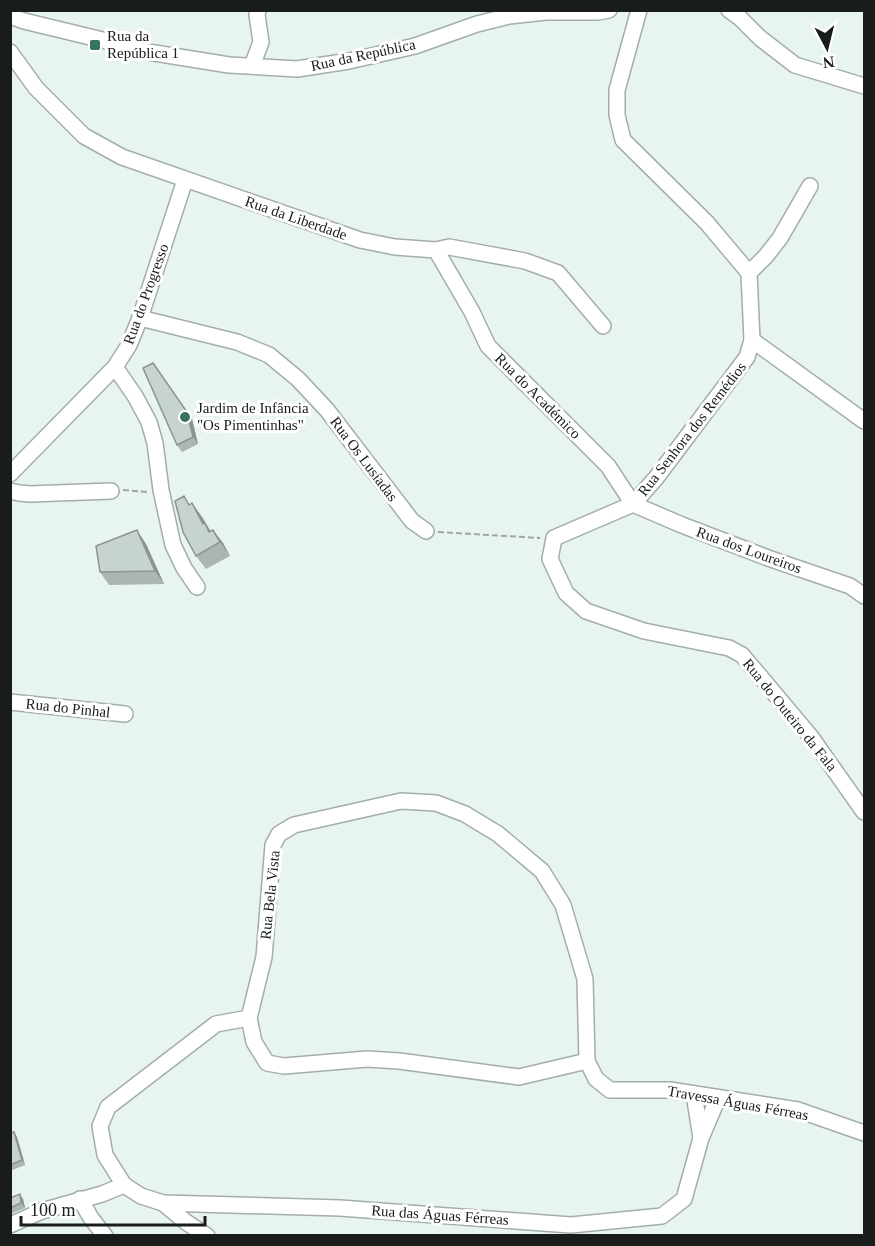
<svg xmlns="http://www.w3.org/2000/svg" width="875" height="1246" viewBox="0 0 875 1246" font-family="'Times New Roman',serif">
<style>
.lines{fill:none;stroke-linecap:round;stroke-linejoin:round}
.minor-casing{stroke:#a3aea9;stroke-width:18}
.path{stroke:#9da7a3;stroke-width:2;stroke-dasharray:6 3;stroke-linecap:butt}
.minor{stroke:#fff;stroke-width:15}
.wall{fill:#abb5b1}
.shaded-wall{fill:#8b9490}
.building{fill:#c7d3ce;stroke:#8b9490;stroke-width:1.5}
.poi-dot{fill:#367460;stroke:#fff;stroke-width:2}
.labels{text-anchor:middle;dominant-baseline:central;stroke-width:6;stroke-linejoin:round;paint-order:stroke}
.poi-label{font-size:15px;fill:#181d1b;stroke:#fff;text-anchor:start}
.street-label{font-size:15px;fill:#181d1b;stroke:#fff}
</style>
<rect width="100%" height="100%" fill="#e8f4ef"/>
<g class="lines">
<g class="minor-casing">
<g id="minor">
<polyline points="639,10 617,90 617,115 623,140 707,223 749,273 752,340 747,357 656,478 633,504 554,538 550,559 566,593 586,611 644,631 729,648 742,655 811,737 864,812"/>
<polyline points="729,10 740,18 760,38 795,65 864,86"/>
<polyline points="10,16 24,21 115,43 142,51 229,65 297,69 349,61 415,46 477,24 509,16 546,12 598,12 609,10"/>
<polyline points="10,52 36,88 84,136 122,157 360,240 395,247 436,250 449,247 525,261 558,273 603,326"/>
<polyline points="252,66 261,42 257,15 258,10"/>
<polyline points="436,250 472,312 488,346 608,466 633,504"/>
<polyline points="749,273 766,256 780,238 810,186"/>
<polyline points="140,318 237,342 269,355 298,379 327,410 412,521 426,531"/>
<polyline points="752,340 864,421"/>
<polyline points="115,367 135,396 149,422 155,443 161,490 173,545 184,568 197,587"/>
<polyline points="10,474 115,367 129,345 140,318 185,180"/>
<polyline points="10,491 19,493 30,494 111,491"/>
<polyline points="633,504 682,525 768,558 850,586 864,596"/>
<polyline points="10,702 125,714"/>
<polyline points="249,1018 254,1042 267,1063 284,1066 367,1059 399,1061 519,1077 587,1061"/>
<polyline points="694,1094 701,1138"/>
<polyline points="80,1199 91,1218 105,1236"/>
<polyline points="163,1203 340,1208 571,1225 662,1216 684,1199 701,1138 718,1098"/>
<polyline points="10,1225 42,1211 102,1194 124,1185"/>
<polyline points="207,1236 186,1222 163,1203 141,1196 124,1185 105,1155 100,1126 108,1107 216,1024 249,1018 264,957 273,845 279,834 294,825 401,801 436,803 465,814 498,834 542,871 563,905 585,979 587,1061 596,1079 610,1090 670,1090 798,1110 864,1133"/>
</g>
</g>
<g class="path">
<polyline points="123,490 147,492"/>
<polyline points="438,532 540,538"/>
</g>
<use href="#minor" class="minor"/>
</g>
<g class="wall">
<polygon points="192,419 198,444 182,452 177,445"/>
<polygon points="190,504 202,517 210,531 223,543 230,556 206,569 196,556"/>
<polygon points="146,544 164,584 109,585 100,572"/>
<polygon points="10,1133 17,1137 25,1165 10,1171"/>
<polygon points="10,1198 23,1199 25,1208 10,1214"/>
</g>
<g class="shaded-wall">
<polygon points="153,363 192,419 198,444 193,437"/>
<polygon points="192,503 202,517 219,545 203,524"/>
<polygon points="137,530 146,544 164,584 155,571"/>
<polygon points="213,530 223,543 230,556 220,542"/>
<polygon points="14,1132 17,1137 25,1165 22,1160"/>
<polygon points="20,1194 23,1199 25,1208 21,1203"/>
</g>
<g class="building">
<polygon points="153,363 187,412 193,437 177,445 143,368"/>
<polygon points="184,496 189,505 192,503 203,524 205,523 209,532 213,530 220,542 196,556 183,532 175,501"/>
<polygon points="137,530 155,571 100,572 96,546"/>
<polygon points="14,1132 22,1160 10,1165 10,1133"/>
<polygon points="20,1194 21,1203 10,1208 10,1198"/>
</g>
<g class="poi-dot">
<rect x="89" y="39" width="12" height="12" rx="3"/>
<circle cx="185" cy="417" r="6"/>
</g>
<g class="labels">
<g class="poi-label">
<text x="107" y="36">Rua da<tspan x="107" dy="17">República 1</tspan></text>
<text x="197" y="408">Jardim de Infância<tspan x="197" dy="17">"Os Pimentinhas"</tspan></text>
</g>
<g class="street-label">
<text transform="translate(363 55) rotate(-12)">Rua da República</text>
<text transform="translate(296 218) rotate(19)">Rua da Liberdade</text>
<text transform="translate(146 294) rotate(-70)">Rua do Progresso</text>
<text transform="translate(538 396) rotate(45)">Rua do Académico</text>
<text transform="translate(692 429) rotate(-52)">Rua Senhora dos Remédios</text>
<text transform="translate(364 459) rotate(53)">Rua Os Lusíadas</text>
<text transform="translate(749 550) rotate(20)">Rua dos Loureiros</text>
<text transform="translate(68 708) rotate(6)">Rua do Pinhal</text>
<text transform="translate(790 715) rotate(51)">Rua do Outeiro da Fala</text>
<text transform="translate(270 895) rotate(-84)">Rua Bela Vista</text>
<text transform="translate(738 1103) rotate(10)">Travessa Águas Férreas</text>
<text transform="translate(440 1215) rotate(4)">Rua das Águas Férreas</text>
</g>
</g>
<rect width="875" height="1246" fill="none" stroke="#181d1b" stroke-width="24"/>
<g transform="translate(827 48) rotate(173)" stroke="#ffffff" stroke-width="4.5" paint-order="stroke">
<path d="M0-4.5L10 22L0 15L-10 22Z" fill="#181d1b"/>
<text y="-9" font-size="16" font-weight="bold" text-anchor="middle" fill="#181d1b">N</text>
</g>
<path d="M21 1216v9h184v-9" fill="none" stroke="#181d1b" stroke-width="3"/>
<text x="30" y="1216" font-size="18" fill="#181d1b" stroke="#ffffff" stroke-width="4.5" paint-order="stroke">100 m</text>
</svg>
